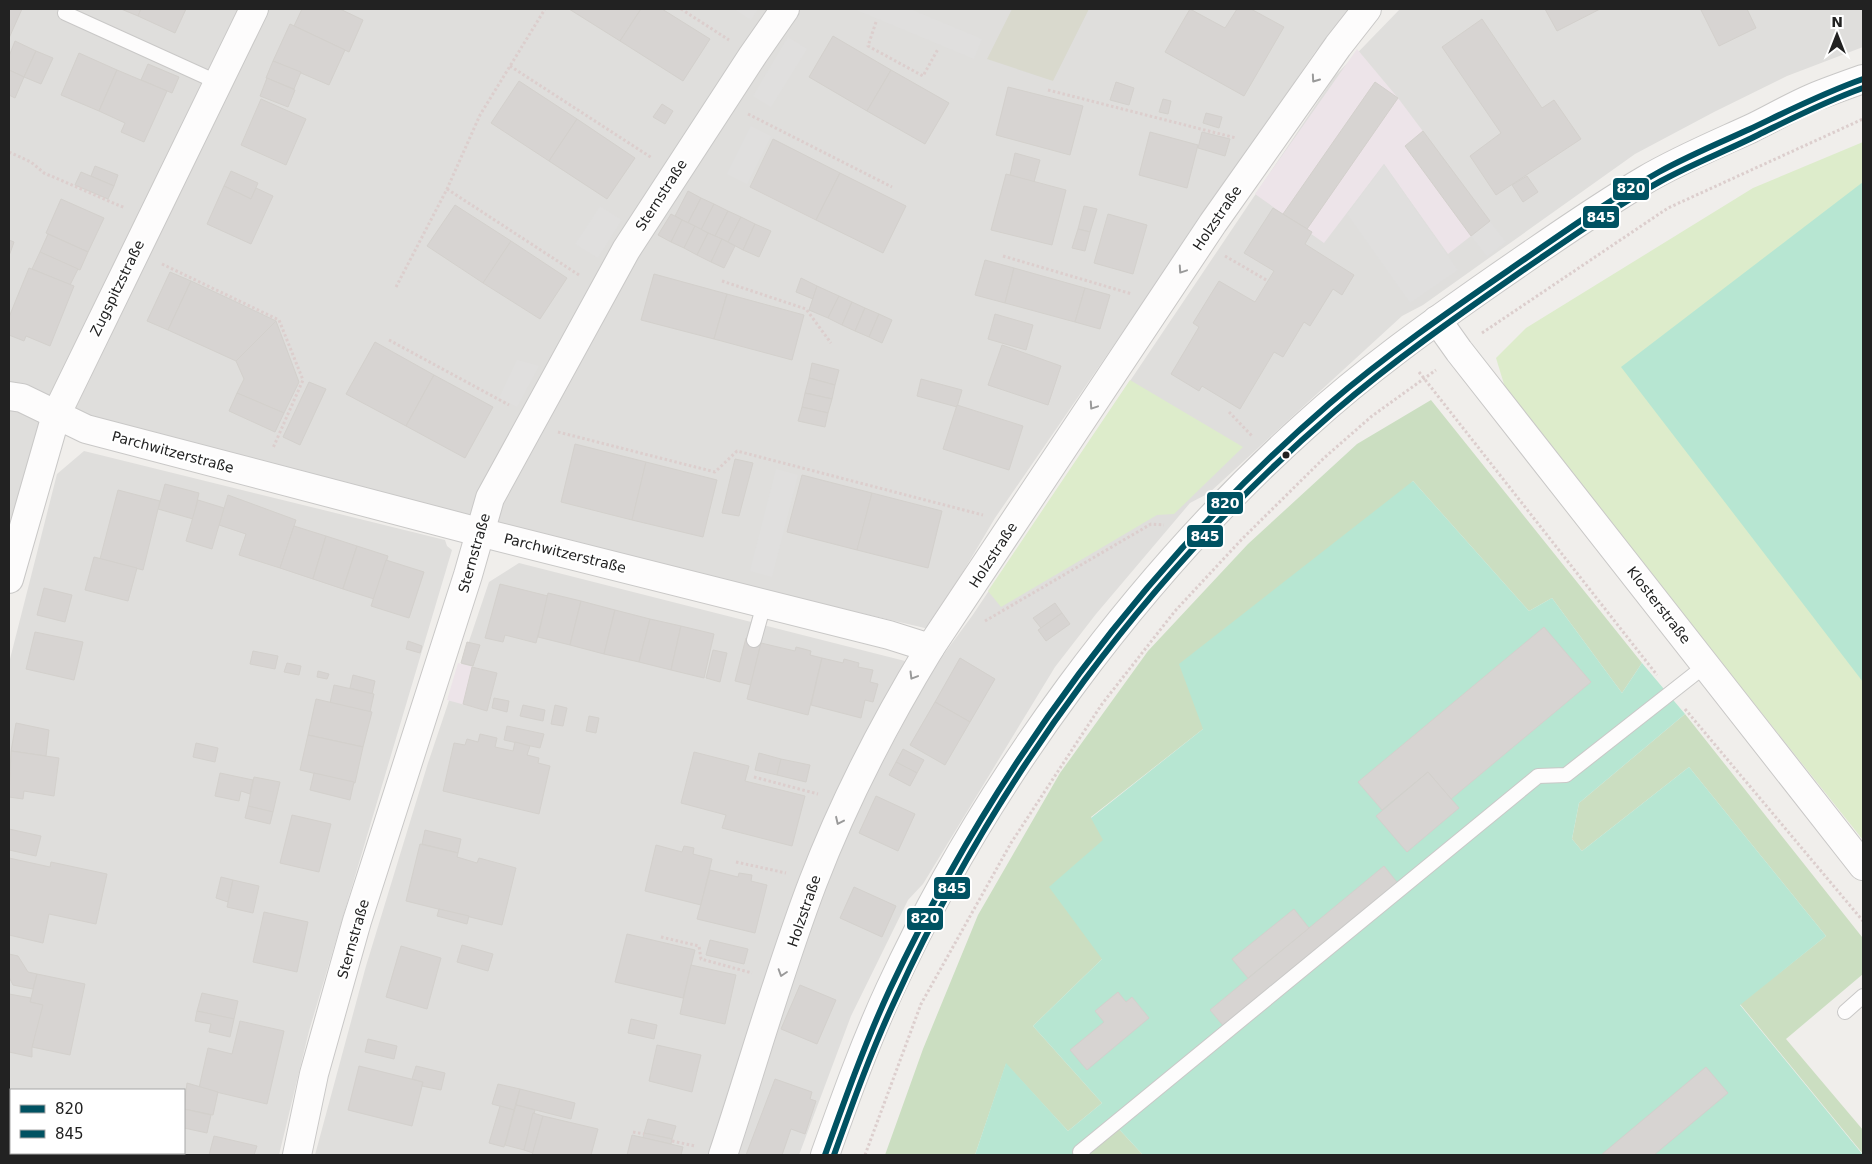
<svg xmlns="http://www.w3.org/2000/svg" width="1872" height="1164" viewBox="0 0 1872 1164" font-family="'DejaVu Sans',sans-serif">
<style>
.residential{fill:#dfdedc;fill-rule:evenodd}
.industrial{fill:#ede4e9}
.construction{fill:#d9d9cd}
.grass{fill:#ddeccb}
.forest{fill:#cbdec1}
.pitch{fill:#b7e6d2}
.parking{fill:#e0dfde}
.building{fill:#d7d4d2;stroke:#d3d0cc}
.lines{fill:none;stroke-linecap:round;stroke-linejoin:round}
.service-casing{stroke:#c9c8c7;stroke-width:16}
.minor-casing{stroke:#c9c8c7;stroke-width:30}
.tertiary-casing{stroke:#c9c8c7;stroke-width:30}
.path{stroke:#dccecd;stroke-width:3;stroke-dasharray:2.5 2.5;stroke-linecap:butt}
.service{stroke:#fdfcfc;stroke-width:14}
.minor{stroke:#fdfcfc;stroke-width:28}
.tertiary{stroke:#fdfcfc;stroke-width:28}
.bus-1-casing{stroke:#fff;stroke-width:10}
.bus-2-casing{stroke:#fff;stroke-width:10}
.bus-1{stroke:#005262;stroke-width:6}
.bus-2{stroke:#005262;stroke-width:6}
.oneway{stroke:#9a9a9a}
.bus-dot{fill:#222;stroke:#fff;stroke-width:2}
.labels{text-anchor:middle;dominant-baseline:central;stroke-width:4.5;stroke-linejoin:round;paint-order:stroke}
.street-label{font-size:14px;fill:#222;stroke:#fff}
.line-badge{stroke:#fff;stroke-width:2}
.badge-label{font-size:14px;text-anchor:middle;font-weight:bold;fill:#fff}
</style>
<rect width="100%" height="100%" fill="#f0eeeb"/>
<g class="residential">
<polygon points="9,9 1352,9 1315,52 995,518 929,629 42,421 9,548"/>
<polygon points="1400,9 1863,9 1863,47 1787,76 1714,112 1635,154 1423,305 1402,316 1209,493 1190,503 1096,614 1055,667 923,884 908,900 851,1016 799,1155 729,1155 841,841 930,673 972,616 1335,76"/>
<path d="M84 451 445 540 447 546 452 550 309 1031 279 1155H9V663L57 474ZM11 1090H184V1153H11Z"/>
<polygon points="519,563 905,661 821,837 711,1155 315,1155 366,966 428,763 489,582"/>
</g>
<g class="industrial">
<polygon points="1357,49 1398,98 1490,221 1448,254 1384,164 1324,243 1255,194"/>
<polygon points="458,663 497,673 487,711 447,700"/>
</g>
<polygon class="construction" points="1012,9 1089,9 1053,81 987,59"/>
<g class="grass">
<polygon points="1863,142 1863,840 1507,394 1496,358 1526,328 1753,188"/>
<polygon points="1130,380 1243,447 1174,514 1157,515 1001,607 988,591"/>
</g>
<g class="forest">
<polygon points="1431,400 1642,663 1622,693 1552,598 1529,611 1413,481 1203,729 1091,817 1105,838 1102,959 1033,1026 1102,1103 1068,1131 1006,1064 975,1155 885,1155 923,1049 978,915 1060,773 1148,651 1248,544 1357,444"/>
<polygon points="1685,714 1862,937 1863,974 1786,1039 1863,1130 1863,1154 1740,1004 1826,936 1689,767 1582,851 1572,839 1579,803"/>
<polygon points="1118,1128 1143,1155 1091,1155 1087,1151"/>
</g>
<g class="pitch">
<polygon points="1863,182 1863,682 1621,367"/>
<polygon points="1413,481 1529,611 1552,598 1622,693 1642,663 1685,714 1579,803 1572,839 1582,851 1689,767 1826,936 1740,1005 1863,1155 1143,1155 1118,1128 1087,1151 1091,1155 975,1155 1006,1063 1068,1131 1102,1103 1033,1026 1102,959 1049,887 1103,840 1091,818 1203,729 1179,664"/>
</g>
<g class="parking">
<polygon points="734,9 758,9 751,20"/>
<polygon points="854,9 910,9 982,39 974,59"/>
<polygon points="788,37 807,49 771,107 753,96"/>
<polygon points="751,126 771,136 747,184 727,174"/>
<polygon points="1384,164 1458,270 1410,303 1347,214"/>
<polygon points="600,206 622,220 598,258 575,244"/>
<polygon points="1490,221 1506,242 1487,257 1471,236"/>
<polygon points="517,360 539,366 517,407 499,398"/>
<polygon points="776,469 798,475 772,577 750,571"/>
</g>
<g class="building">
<polygon points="9,9 22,9 9,38"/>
<polygon points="121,9 141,9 138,16"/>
<polygon points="141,9 186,9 175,33 138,16"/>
<polygon points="302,9 340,9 363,20 349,52 294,26"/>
<polygon points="569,9 641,9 620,41"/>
<polygon points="641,9 662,9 710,39 683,81 620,41"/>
<polygon points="1190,9 1225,28 1237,9 1251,9 1284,27 1244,96 1165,52"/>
<polygon points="1545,9 1600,9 1557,31"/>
<polygon points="1704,9 1747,9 1756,28 1719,46 1701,10"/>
<polygon points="1482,19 1542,108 1554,100 1581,139 1496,195 1470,156 1501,133 1442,47"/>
<polygon points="290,24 345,50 329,85 273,61"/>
<polygon points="833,36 891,70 867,111 809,77"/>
<polygon points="15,41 36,51 24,77 9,70 9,56"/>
<polygon points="36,51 53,58 41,84 24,77"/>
<polygon points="79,53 117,70 99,111 61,95"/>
<polygon points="273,61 301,72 294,89 266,78"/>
<polygon points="148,64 179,77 172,93 141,80"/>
<polygon points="9,70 24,77 15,98 9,95"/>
<polygon points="117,70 167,91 144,142 121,132 125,123 99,111"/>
<polygon points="891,70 949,103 925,144 867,111"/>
<polygon points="267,78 295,90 288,107 260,96"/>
<polygon points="519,81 577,119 549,161 491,123"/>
<polygon points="1116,82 1134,88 1129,105 1110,100"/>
<polygon points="1375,82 1398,98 1307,229 1283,214"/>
<polygon points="1008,87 1083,106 1070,155 996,135"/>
<polygon points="261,99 306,119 286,165 241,145"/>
<polygon points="1163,99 1171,101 1168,114 1159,112"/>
<polygon points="662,104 673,111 665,124 653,117"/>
<polygon points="1206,113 1222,117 1219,128 1203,123"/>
<polygon points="577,119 635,158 607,199 549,161"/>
<polygon points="1423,131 1490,221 1471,236 1405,146"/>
<polygon points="1150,132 1198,145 1187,188 1139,175"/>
<polygon points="1202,132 1230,139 1225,156 1198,148"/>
<polygon points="773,139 840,173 816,220 750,187"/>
<polygon points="1015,153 1040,160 1034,182 1010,175"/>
<polygon points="95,166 118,175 114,186 91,176"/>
<polygon points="231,171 258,183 251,199 224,186"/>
<polygon points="81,172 114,186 108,199 75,185"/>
<polygon points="840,173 906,206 883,253 816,220"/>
<polygon points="1006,174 1066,190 1052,245 991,230"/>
<polygon points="1527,176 1538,192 1523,202 1512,185"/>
<polygon points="224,186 251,199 256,188 273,196 251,244 207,224"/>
<polygon points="688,191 701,198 688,223 675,216"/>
<polygon points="701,198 714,204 701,230 688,223"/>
<polygon points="61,199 104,218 88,252 46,233"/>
<polygon points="714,204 728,211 715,236 701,230"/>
<polygon points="455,205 511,241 483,283 427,246"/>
<polygon points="1084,206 1097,209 1090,232 1078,229"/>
<polygon points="1273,208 1312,232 1305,244 1354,275 1342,295 1333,289 1310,326 1304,322 1283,357 1274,352 1240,409 1202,386 1199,391 1171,374 1199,327 1193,323 1219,281 1255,302 1274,271 1244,253"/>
<polygon points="728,211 741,217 728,242 715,236"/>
<polygon points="671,214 682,220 671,242 658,235"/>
<polygon points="1108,214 1147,225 1133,274 1094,263"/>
<polygon points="741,217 755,224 743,250 728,242"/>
<polygon points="682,220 695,226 684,248 671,242"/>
<polygon points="755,224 771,231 759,257 743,250"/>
<polygon points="695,226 708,233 697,255 684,248"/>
<polygon points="1078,229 1090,232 1085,251 1072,248"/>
<polygon points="708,233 722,239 711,262 697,255"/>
<polygon points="48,234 88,252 80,270 40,252"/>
<polygon points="722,239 735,246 724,268 711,262"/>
<polygon points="9,240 14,242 9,256"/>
<polygon points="511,241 567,278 540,319 483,283"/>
<polygon points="40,252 78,269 70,285 32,269"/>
<polygon points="985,260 1014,268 1005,303 975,295"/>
<polygon points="29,268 74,286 50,346 26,336 24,341 9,335 9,317"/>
<polygon points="1014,268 1085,288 1075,322 1005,303"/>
<polygon points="170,272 191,281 168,330 147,321"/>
<polygon points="654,274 727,294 714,339 641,320"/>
<polygon points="801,278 817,286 813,299 796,292"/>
<polygon points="191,281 232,300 276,321 236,361 168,330"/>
<polygon points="817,286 839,296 828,318 809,310"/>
<polygon points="1085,288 1110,295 1100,329 1075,322"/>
<polygon points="727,294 804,315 792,360 714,339"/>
<polygon points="839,296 852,302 842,325 828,318"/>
<polygon points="852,302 865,308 855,331 842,325"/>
<polygon points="865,308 879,314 869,337 855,331"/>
<polygon points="879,314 892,320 882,343 869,337"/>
<polygon points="995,314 1033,325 1026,350 988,339"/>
<polygon points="276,321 299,382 284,413 237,393 244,379 236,361"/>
<polygon points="375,342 434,375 406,426 346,394"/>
<polygon points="1002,345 1061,366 1048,405 988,385"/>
<polygon points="812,363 839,370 835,385 809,378"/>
<polygon points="434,375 493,407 465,458 406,426"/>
<polygon points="809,378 835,385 832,399 805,393"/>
<polygon points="921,379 962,390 957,407 917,396"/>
<polygon points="309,382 326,389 300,445 283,437"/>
<polygon points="237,393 284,413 275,432 229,411"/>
<polygon points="805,393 832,399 828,413 802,407"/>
<polygon points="957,405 1023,426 1009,470 943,449"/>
<polygon points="802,407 828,413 825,427 798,421"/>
<polygon points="575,444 646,462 632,520 561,502"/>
<polygon points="735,459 753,463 739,516 722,513"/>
<polygon points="646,462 717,480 703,537 632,520"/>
<polygon points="802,475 872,493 857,550 787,532"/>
<polygon points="165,484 199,493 193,519 158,509"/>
<polygon points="118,490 160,501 143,570 100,559"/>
<polygon points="872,493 942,511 928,568 857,550"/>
<polygon points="228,495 296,520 280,568 239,555 246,534 219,525"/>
<polygon points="198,500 224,508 212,549 186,541"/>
<polygon points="294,526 326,536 313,579 280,568"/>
<polygon points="326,536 357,546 343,589 313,579"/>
<polygon points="357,546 388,556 374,599 343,589"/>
<polygon points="94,557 137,568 128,601 85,590"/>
<polygon points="386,560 424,572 409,618 371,606"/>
<polygon points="500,584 548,596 536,643 505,635 503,642 485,638"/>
<polygon points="44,588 72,595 65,622 37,615"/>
<polygon points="548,593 581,601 570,645 538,637"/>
<polygon points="581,601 615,610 604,654 570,645"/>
<polygon points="1055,603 1062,613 1041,628 1033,618"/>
<polygon points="615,610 650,619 639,662 604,654"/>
<polygon points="1062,613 1070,624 1046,641 1038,630"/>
<polygon points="650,619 681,626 671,670 639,662"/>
<polygon points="681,626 714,634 704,678 671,670"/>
<polygon points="1544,627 1591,682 1451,799 1428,772 1382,810 1358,782"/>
<polygon points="35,632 83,642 74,680 26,669"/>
<polygon points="746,638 761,643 751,685 735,681"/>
<polygon points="408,641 422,646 420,653 406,649"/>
<polygon points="467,642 480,645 473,666 461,663"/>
<polygon points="761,643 795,651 796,647 804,649 811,651 810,655 822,658 808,715 747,699"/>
<polygon points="713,650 727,653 720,682 706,678"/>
<polygon points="253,651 278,656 275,669 250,664"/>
<polygon points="822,658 843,663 844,659 859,663 858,667 873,670 870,682 878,684 873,702 865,700 861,718 811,705"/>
<polygon points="960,658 995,679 970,722 935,702"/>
<polygon points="287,663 301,666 299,675 284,672"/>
<polygon points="472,667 497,673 487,711 463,704"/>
<polygon points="318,671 329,674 327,679 317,677"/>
<polygon points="353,675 375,681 372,694 350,688"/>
<polygon points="334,685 374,694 370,712 330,703"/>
<polygon points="494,698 509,701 507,712 492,708"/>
<polygon points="316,699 372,712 363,747 308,735"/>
<polygon points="935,702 970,722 945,765 910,745"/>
<polygon points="523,705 545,710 543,721 520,716"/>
<polygon points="555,705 567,708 563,726 551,724"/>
<polygon points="589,716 599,718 596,733 586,731"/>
<polygon points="16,723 49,730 46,756 11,751"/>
<polygon points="507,726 544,734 540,748 504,740"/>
<polygon points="480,734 497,738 495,747 513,751 515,742 530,746 527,755 539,758 538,763 550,766 539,814 443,791 454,743 465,745 467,739 478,742"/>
<polygon points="308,735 363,747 355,783 300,770"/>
<polygon points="196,743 218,748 215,762 193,757"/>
<polygon points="903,749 924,760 917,773 896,762"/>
<polygon points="11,751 59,758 54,796 24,791 23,799 9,797"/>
<polygon points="694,752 749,766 745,781 805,796 792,846 722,828 726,815 681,803"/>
<polygon points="759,753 781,759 777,775 755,770"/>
<polygon points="781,759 810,765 806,782 777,775"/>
<polygon points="896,762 917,773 910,786 889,775"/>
<polygon points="1428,772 1459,808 1407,852 1376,816"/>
<polygon points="220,773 253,780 250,794 241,791 239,801 215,796"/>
<polygon points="314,773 354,782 350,800 310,790"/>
<polygon points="254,777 280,782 273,812 248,806"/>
<polygon points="876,796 915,814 898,851 859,833"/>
<polygon points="248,806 273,812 270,824 245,818"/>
<polygon points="292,815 331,824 319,872 280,863"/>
<polygon points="9,829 41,836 36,856 9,850"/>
<polygon points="425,830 461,839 458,853 422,844"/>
<polygon points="420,844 458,853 457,857 477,863 479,858 516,868 502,925 406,901"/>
<polygon points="656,845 682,852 684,846 694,848 693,854 712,859 701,905 645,891"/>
<polygon points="9,858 50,867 51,862 107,874 96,924 49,914 43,943 9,935"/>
<polygon points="1384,866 1400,886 1226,1029 1210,1010"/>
<polygon points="710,870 738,877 739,873 752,875 751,881 767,885 755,933 697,919"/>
<polygon points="221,877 233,880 228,902 216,898"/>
<polygon points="233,880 259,886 253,913 227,907"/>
<polygon points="854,887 896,906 882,937 840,918"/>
<polygon points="439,909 469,916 467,924 437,916"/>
<polygon points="1294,909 1309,928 1248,978 1232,959"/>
<polygon points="264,912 308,922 297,972 253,962"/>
<polygon points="627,934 695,950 683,998 615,982"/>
<polygon points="710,940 748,949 744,964 706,955"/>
<polygon points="462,945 493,954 488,971 457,962"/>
<polygon points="401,946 441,958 427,1009 386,997"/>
<polygon points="9,954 18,956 28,972 37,974 33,989 13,985 9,977"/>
<polygon points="691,965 736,975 725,1024 680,1014"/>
<polygon points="37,974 85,984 70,1055 32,1047 42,1005 30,1002"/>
<polygon points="800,985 836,1000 817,1044 781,1029"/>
<polygon points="1118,992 1126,1002 1132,997 1149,1018 1087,1070 1070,1050 1104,1022 1095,1011"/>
<polygon points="202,993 238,1001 234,1019 197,1011"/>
<polygon points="9,994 31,998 30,1002 43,1005 32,1047 32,1057 9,1052"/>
<polygon points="197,1011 234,1019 230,1037 209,1032 211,1024 195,1021"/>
<polygon points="631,1019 657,1025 654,1039 628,1033"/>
<polygon points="240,1021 284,1031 267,1104 199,1088 208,1048 232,1054"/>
<polygon points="368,1039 397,1046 394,1059 365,1052"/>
<polygon points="657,1045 701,1055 692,1092 649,1081"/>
<polygon points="359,1066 423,1082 412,1126 348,1110"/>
<polygon points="416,1066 445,1073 441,1090 422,1086 423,1082 412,1079"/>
<polygon points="1706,1067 1728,1093 1654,1155 1601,1155"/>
<polygon points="775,1079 812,1092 810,1099 816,1101 805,1134 791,1129 782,1155 746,1155"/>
<polygon points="187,1083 218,1092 213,1115 184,1109"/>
<polygon points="498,1084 520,1089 514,1110 492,1104"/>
<polygon points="520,1089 575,1103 571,1119 516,1105"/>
<polygon points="516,1105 535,1110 524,1150 505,1145"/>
<polygon points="500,1106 514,1110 504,1147 489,1143"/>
<polygon points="184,1109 211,1115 207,1133 184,1128"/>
<polygon points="533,1113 543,1116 533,1153 524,1150"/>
<polygon points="543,1116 598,1129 591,1155 532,1155"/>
<polygon points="648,1119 676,1126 672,1139 644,1133"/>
<polygon points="644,1133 672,1139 671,1144 643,1138"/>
<polygon points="632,1135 683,1147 681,1155 627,1155"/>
<polygon points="214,1136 257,1146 254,1155 209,1155"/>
</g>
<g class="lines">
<g class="service-casing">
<g id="service">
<polyline points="65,13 217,82"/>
<polyline points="754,640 764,604"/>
<polyline points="1845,1012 1863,996"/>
<polyline points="1083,1155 1080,1152 1538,776 1566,775 1706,665"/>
</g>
</g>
<g class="minor-casing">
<g id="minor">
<polyline points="1437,320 1459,351 1863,866"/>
<polyline points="9,396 22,398 86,429 479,532 889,635 930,648"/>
<polyline points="9,579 56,415 254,9"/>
<polyline points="297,1155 314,1074 357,921 468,575 490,498 626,250 753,55 785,9"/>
<path d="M723 1155C753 1064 779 971 813 882 844 801 885 722 930 648L1213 223 1338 46 1367 9"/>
</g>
</g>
<g class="tertiary-casing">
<path id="tertiary" d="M825 1155C845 1099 865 1043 890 989 985 783 1137 577 1306 425 1365 371 1431 324 1497 278 1545 245 1594 210 1645 180 1679 160 1715 145 1750 129 1771 119 1791 107 1812 98 1829 91 1846 85 1863 79"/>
</g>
<g class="path">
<polyline points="681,9 729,40"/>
<polyline points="876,22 868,46 923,76 938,49"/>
<polyline points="510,66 652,158"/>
<polyline points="1048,90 1236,138"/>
<polyline points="748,114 892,187"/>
<polyline points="9,152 31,162 44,173 125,208"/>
<polyline points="447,189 579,275"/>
<polyline points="1003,256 1132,294"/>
<polyline points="1225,256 1268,281"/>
<polyline points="162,264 279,320 303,380 273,448"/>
<polyline points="722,281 806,309 831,343"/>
<polyline points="396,287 447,189 480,115 545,9"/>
<polyline points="1482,333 1668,208 1863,119"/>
<polyline points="389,340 509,405"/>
<polyline points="1419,372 1657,675"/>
<polyline points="1229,412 1253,437"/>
<polyline points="558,432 715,472 737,451 983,515"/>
<polyline points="985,621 1151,524 1164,525"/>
<polyline points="1685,709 1863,921"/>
<polyline points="754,777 818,794"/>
<polyline points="736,862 786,873"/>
<polyline points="661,937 699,946 701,959 752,973"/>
<polyline points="633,1132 644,1134"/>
<polyline points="672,1141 695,1146"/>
<polyline points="865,1155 921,1004 1011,843 1102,704 1175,611 1243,538 1324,458 1372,416 1436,370"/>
</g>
<use href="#service" class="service"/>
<use href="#minor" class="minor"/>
<use href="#tertiary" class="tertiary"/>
<g class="bus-1-casing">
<path id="bus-1" d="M825 1155C845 1099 865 1043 890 989 994 768 1144 564 1329 404 1386 355 1448 312 1509 270 1558 236 1607 201 1659 172 1688 156 1719 143 1750 129 1788 111 1823 93 1863 79"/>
</g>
<g class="bus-2-casing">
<path id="bus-2" d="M834 1155C853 1102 872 1049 896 998 997 776 1150 570 1335 411 1393 361 1456 317 1519 273 1566 241 1612 208 1661 181 1692 164 1726 151 1758 135 1793 118 1826 101 1863 88"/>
</g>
<use href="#bus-1" class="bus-1"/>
<use href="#bus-2" class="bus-2"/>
</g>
<defs><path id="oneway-chevron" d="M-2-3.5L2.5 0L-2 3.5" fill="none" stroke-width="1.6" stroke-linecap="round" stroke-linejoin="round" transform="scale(1.25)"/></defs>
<g class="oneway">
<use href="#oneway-chevron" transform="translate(1315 79) rotate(125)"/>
<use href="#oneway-chevron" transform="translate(1182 270) rotate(124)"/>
<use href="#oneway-chevron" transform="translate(1093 406) rotate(124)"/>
<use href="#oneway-chevron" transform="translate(913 676) rotate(121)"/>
<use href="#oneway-chevron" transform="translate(839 821) rotate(115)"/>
<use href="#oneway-chevron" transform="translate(782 973) rotate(108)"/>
</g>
<circle class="bus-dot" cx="1286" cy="455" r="4.5"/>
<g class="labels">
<g class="street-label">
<text transform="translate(661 195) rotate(-57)">Sternstraße</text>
<text transform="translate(1217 218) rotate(-56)">Holzstraße</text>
<text transform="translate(117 288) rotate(-64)">Zugspitzstraße</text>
<text transform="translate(173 452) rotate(15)">Parchwitzerstraße</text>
<text transform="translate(474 553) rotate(-74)">Sternstraße</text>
<text transform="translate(565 553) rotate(14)">Parchwitzerstraße</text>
<text transform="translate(993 555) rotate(-57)">Holzstraße</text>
<text transform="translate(1659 605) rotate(52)">Klosterstraße</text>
<text transform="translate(804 911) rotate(-71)">Holzstraße</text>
<text transform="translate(353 939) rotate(-74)">Sternstraße</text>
</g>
</g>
<g class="line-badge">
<rect x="1612" y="177" width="38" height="24" rx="5" fill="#005262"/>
<rect x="1582" y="205" width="38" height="24" rx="5" fill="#005262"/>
<rect x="1206" y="491" width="38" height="24" rx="5" fill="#005262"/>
<rect x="1186" y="524" width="38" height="24" rx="5" fill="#005262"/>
<rect x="933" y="876" width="38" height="24" rx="5" fill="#005262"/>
<rect x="906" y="907" width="38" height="24" rx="5" fill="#005262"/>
</g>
<g class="badge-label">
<text x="1631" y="193">820</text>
<text x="1601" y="222">845</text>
<text x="1225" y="508">820</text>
<text x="1205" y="541">845</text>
<text x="952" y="893">845</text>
<text x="925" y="923">820</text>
</g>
<rect width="1872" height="1164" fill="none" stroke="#222222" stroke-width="20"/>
<rect x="10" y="1089" width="175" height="65" fill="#ffffff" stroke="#a7a7a7"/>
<rect x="20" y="1105" width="25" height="8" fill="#005262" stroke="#a7a7a7"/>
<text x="55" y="1114" font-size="15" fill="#222222">820</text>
<rect x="20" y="1130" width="25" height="8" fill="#005262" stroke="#a7a7a7"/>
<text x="55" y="1139" font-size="15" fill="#222222">845</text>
<g transform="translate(1837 35)" stroke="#ffffff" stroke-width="4" paint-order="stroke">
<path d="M0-4L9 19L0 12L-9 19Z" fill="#222222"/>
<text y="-8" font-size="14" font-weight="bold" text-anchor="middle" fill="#222222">N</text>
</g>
</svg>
